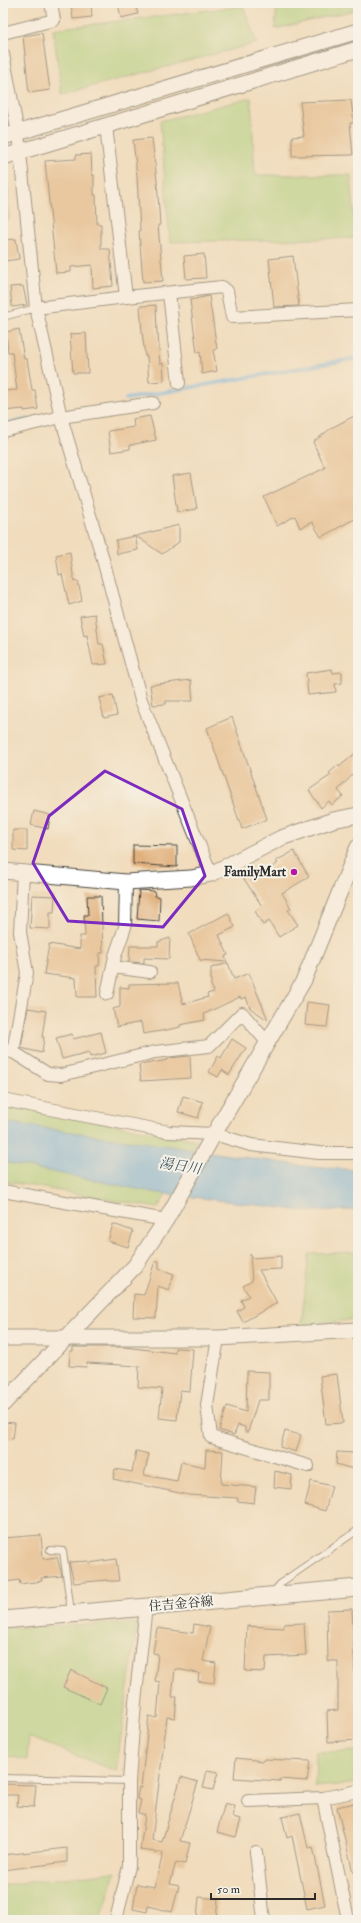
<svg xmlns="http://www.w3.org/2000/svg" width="361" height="1923" viewBox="0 0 361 1923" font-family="'IM FELL Double Pica','Noto Serif JP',serif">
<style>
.green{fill:#a7d37f;stroke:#697f55}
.water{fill:#6fb4e5;stroke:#4d7088}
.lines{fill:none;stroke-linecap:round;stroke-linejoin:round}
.stream{stroke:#6fb4e5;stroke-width:4}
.building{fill:#e1b07c}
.service-casing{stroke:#494641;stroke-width:8}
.minor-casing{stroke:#494641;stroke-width:14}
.tertiary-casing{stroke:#494641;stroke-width:17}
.secondary-casing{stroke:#494641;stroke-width:19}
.service{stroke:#fff;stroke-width:6}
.minor{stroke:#fff;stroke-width:12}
.tertiary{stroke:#fff;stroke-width:15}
.secondary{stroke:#fff;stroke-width:17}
.marked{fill:none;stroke:#7b2cbf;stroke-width:3;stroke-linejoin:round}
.poi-dot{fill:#b5179e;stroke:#f7f3e8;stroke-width:1.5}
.labels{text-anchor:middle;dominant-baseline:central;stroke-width:4;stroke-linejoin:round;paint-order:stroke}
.poi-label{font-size:13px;font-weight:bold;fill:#2b2b2b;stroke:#f7f3e8;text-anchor:end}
.street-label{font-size:13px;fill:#2b2b2b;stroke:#f7f3e8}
.water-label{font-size:14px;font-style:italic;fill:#3f5463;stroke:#f7f3e8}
</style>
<rect width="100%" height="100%" fill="#f7f3e8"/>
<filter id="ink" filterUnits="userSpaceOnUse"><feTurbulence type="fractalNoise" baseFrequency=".025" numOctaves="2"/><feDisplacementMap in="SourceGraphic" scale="8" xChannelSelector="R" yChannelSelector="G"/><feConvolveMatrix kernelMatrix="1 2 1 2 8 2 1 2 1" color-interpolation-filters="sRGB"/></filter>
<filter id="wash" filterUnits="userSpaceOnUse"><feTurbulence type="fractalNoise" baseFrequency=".012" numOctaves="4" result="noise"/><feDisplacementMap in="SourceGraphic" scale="16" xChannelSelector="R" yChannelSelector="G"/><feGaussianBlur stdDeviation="0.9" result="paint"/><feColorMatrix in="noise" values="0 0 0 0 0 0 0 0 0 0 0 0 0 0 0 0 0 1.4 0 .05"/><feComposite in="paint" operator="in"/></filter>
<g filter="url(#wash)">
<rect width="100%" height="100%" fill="#f1ddbd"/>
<g class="green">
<polygon points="277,3 357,3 355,10 275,29"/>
<polygon points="243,6 257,43 62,94 53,29"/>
<polygon points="251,98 255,175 351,175 356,238 170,242 160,121"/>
<polygon points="7,172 9,220 3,221 3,174"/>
<polygon points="3,1104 14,1106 197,1140 158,1208 3,1181"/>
<polygon points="358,1252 358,1319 301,1326 309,1254"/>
<polygon points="137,1623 116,1771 29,1737 27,1760 3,1755 3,1628"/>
<polygon points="358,1751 358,1783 315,1787 316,1752"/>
<polygon points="115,1872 101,1920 3,1920 3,1885"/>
</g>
<polygon class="water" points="3,1122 312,1167 358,1170 358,1210 306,1211 152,1192 3,1162"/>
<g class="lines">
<g class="stream">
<polyline points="126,399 358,358"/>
<polyline points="3,425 28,419"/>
</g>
</g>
<g id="blocks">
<g class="building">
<polygon points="71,3 91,3 92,17 73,19"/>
<polygon points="118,3 135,3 138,14 121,18"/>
<polygon points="42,33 50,90 29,93 23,36"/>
<polygon points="351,100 354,123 350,123 353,155 292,156 292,137 304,136 300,102"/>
<polygon points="152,138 157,181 160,225 158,225 163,281 143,282 139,231 140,231 137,176 133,140"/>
<polygon points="91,154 92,175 94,175 94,195 96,195 97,224 101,224 101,249 110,249 113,286 93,288 92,265 71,267 71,272 56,273 45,161 76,159 76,155"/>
<polygon points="16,239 19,259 5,261 3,240"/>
<polygon points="204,254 206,278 186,279 184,256"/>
<polygon points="293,256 299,306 274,307 269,259"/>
<polygon points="23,286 27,305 12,307 10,287"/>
<polygon points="209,296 217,349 213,350 217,371 202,374 200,352 197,353 190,300"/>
<polygon points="156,305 157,334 158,334 160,364 163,363 164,381 149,382 147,356 145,356 142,332 140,306"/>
<polygon points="19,329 24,359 27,359 32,390 35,390 38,409 24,411 24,409 3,411 3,391 17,390 12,352 8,352 6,332"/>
<polygon points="86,333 88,373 73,373 70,334"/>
<polygon points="358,414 358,517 321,537 312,522 300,528 295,516 277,526 264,497 325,468 313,442 333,427"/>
<polygon points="150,416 156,440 130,445 130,449 111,452 108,431 134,427 133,419"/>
<polygon points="191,473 197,509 177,512 172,476"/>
<polygon points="179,525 179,542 162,554 136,536"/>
<polygon points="135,536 138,550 117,554 116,540"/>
<polygon points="70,552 74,582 78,581 82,601 69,605 62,574 59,575 56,555"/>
<polygon points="95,614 99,644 103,644 107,664 93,665 87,635 84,636 80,616"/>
<polygon points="332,669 333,673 342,672 342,683 335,684 336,692 308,695 306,673"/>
<polygon points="191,680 193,701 166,701 166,704 153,705 150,685"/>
<polygon points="113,695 117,715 104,718 99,698"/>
<polygon points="232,717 267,819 242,829 207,728"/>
<polygon points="358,751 358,769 338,790 343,796 332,805 329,801 321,808 309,790 331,775 329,773 338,765 339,767"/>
<polygon points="34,811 50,815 48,829 31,825"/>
<polygon points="13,830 27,830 27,851 13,850"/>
<polygon points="133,845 177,846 177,867 133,864"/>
<polygon points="294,851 309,877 282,893 291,908 288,910 298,925 279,937 269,921 263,925 255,911 262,906 240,873 251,867 257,877 278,863 276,861"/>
<polygon points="139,890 154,891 155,896 160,897 159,921 137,919"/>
<polygon points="32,895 55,896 54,912 50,912 50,929 30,928"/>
<polygon points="87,896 101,896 103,953 100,953 99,966 96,966 97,997 77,997 76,978 44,974 49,944 80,949 80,936 85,936 84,915 88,915"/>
<polygon points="228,913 235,927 219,935 228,955 225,956 227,962 200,960 189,934"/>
<polygon points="170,938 169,959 144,958 144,963 129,962 130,946 158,946 158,942"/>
<polygon points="228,963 234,979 249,973 268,1020 250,1008 246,997 241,999 240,997 204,1014 205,1020 180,1025 180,1027 167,1030 143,1034 141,1022 117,1027 113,1009 120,1007 120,987 129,988 129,984 178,983 183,1004 208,997 207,994 214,992 211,985 211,968"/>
<polygon points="307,1002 330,1005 327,1027 305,1025"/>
<polygon points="28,1008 46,1011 42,1037 44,1037 42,1053 21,1048"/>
<polygon points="101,1032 106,1053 90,1057 89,1052 62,1059 56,1038 72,1034 73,1039"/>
<polygon points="232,1039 246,1048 229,1075 222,1070 218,1077 209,1072 218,1056 221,1058"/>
<polygon points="190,1056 191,1078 141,1081 139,1065 168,1060 168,1058"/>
<polygon points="183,1096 203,1102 198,1118 178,1112"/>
<polygon points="113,1224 133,1231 128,1247 108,1241"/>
<polygon points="250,1254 252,1258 281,1256 281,1269 259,1270 277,1303 243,1322 237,1311 244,1307 241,1300 249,1296 243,1286 252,1281"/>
<polygon points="155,1261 159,1261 159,1269 174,1274 169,1290 158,1286 156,1318 133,1317 134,1294 144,1295"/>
<polygon points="73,1347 124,1347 175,1353 175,1348 193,1349 190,1391 180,1390 177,1420 159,1418 162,1389 138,1387 139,1366 87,1363 86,1367 69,1366 70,1351 73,1351"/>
<polygon points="247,1371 269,1372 269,1400 258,1400 248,1432 245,1432 245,1427 238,1425 234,1435 219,1430 227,1406 246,1412"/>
<polygon points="337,1374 343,1423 326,1424 320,1376"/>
<polygon points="3,1422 15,1423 13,1439 3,1438"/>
<polygon points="285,1431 301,1435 296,1452 280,1447"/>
<polygon points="206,1450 223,1451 221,1484 256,1487 254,1503 237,1501 238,1498 189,1495 113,1479 115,1469 132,1472 136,1451 149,1454 144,1475 177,1481 181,1462 205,1467"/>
<polygon points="337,1452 354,1453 353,1469 336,1464"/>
<polygon points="275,1471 292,1475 291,1489 274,1487"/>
<polygon points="311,1481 332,1486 325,1511 305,1505"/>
<polygon points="41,1535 43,1559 57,1557 62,1576 41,1578 42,1581 20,1584 19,1580 6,1582 3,1538"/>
<polygon points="116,1559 119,1581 107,1581 107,1580 74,1583 69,1562 89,1561 89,1563"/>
<polygon points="352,1609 355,1676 358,1676 358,1740 328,1742 327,1711 338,1710 338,1661 328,1661 327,1610"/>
<polygon points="304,1623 306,1655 266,1657 265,1672 245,1671 247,1626 284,1628 284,1624"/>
<polygon points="194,1624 210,1627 203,1661 216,1663 214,1683 198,1681 199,1673 175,1669 172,1697 177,1697 175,1718 167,1717 152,1840 162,1842 181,1777 198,1782 180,1841 190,1843 185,1864 176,1862 170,1884 179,1886 172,1912 148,1906 147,1912 133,1909 137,1884 155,1887 163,1853 140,1850 145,1815 138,1813 141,1800 137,1799 139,1787 141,1788 149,1716 157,1718 160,1682 155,1681 158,1654 153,1653 157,1628 193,1633"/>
<polygon points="71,1670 107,1688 100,1704 63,1687"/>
<polygon points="236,1758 264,1761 264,1759 310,1761 307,1781 280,1779 280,1781 234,1778"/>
<polygon points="207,1770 218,1772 213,1790 203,1788"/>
<polygon points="3,1784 36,1785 34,1807 17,1806 18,1795 3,1795"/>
<polygon points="225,1803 235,1806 232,1817 241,1819 236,1837 217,1832"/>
<polygon points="355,1803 358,1818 358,1872 353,1872 337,1807"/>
<polygon points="300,1813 308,1848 313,1847 325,1905 307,1909 292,1836 287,1838 282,1817"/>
<polygon points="67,1848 67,1862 3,1870 3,1855"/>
<polygon points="199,1897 218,1899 216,1919 197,1918"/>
</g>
</g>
</g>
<g filter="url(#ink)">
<use href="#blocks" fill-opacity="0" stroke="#494641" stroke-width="1"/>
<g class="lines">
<g class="service-casing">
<g id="service">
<polyline points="3,317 36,308"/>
<polyline points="50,1550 63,1551 71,1612"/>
<polyline points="274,1591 282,1582 358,1530"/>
<polyline points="3,1778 129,1781"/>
</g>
</g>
<g class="minor-casing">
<g id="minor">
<polyline points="3,33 54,20 51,3"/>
<polyline points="3,54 18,133 36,308 61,417 102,556 141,700 211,874"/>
<polyline points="106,126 126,297"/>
<polyline points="169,293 179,383"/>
<polyline points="36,308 126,297 222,287 227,291 232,317 358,310"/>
<polyline points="3,431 61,417 153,403"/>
<polyline points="113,967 150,972"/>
<polyline points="107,994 115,956 125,927 126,882"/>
<polyline points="3,1050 13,1052 48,1074 61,1075 155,1052 209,1046 242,1013 267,1042"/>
<polyline points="13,1052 27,973 20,932 23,872"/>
<polyline points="3,1100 169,1132 214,1134 251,1145 319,1153 358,1153"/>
<polyline points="3,1191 166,1220"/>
<polyline points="218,1338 207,1405 211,1437 308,1466"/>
<polyline points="323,1798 348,1920"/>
<polyline points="248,1801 323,1798 358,1791"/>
<polyline points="256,1852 264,1920"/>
<polyline points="116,1920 129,1866 129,1781 135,1702 146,1607"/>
</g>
</g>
<g class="tertiary-casing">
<g id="tertiary">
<polyline points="3,137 358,31"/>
<polyline points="3,157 358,49"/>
<polyline points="3,871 126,882 191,878 211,874 281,838 333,820 358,815"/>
<polyline points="3,1338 218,1338 358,1330"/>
<polyline points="3,1404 135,1266 166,1220 214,1134 304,980 358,847"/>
</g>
</g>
<g class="secondary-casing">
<polyline id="secondary" points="3,1620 358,1588"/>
</g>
<use href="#service" class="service"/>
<use href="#minor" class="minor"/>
<use href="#tertiary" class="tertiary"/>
<use href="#secondary" class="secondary"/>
</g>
</g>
<path d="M0 0H361V1923H0ZM105 771 182 809 205 876 163 927 68 921 33 863 49 816Z" fill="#f1ddbd" fill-opacity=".55" fill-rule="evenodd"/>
<path class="marked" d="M105 771 182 809 205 876 163 927 68 921 33 863 49 816Z"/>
<circle class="poi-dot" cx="294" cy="872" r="4"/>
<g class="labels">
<g class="poi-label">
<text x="286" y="872">FamilyMart</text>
</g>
<g class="street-label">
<text transform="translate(181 1604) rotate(-5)">住吉金谷線</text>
</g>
<g class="water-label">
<text transform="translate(180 1166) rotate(9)">湯日川</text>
</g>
</g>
<rect width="361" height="1923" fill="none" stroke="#f7f3e8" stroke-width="16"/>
<path d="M211 1893v6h104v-6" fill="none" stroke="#2b2b2b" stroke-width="2"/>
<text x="217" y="1893" font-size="12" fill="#2b2b2b" stroke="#f7f3e8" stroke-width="3" paint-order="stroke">50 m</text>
</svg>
